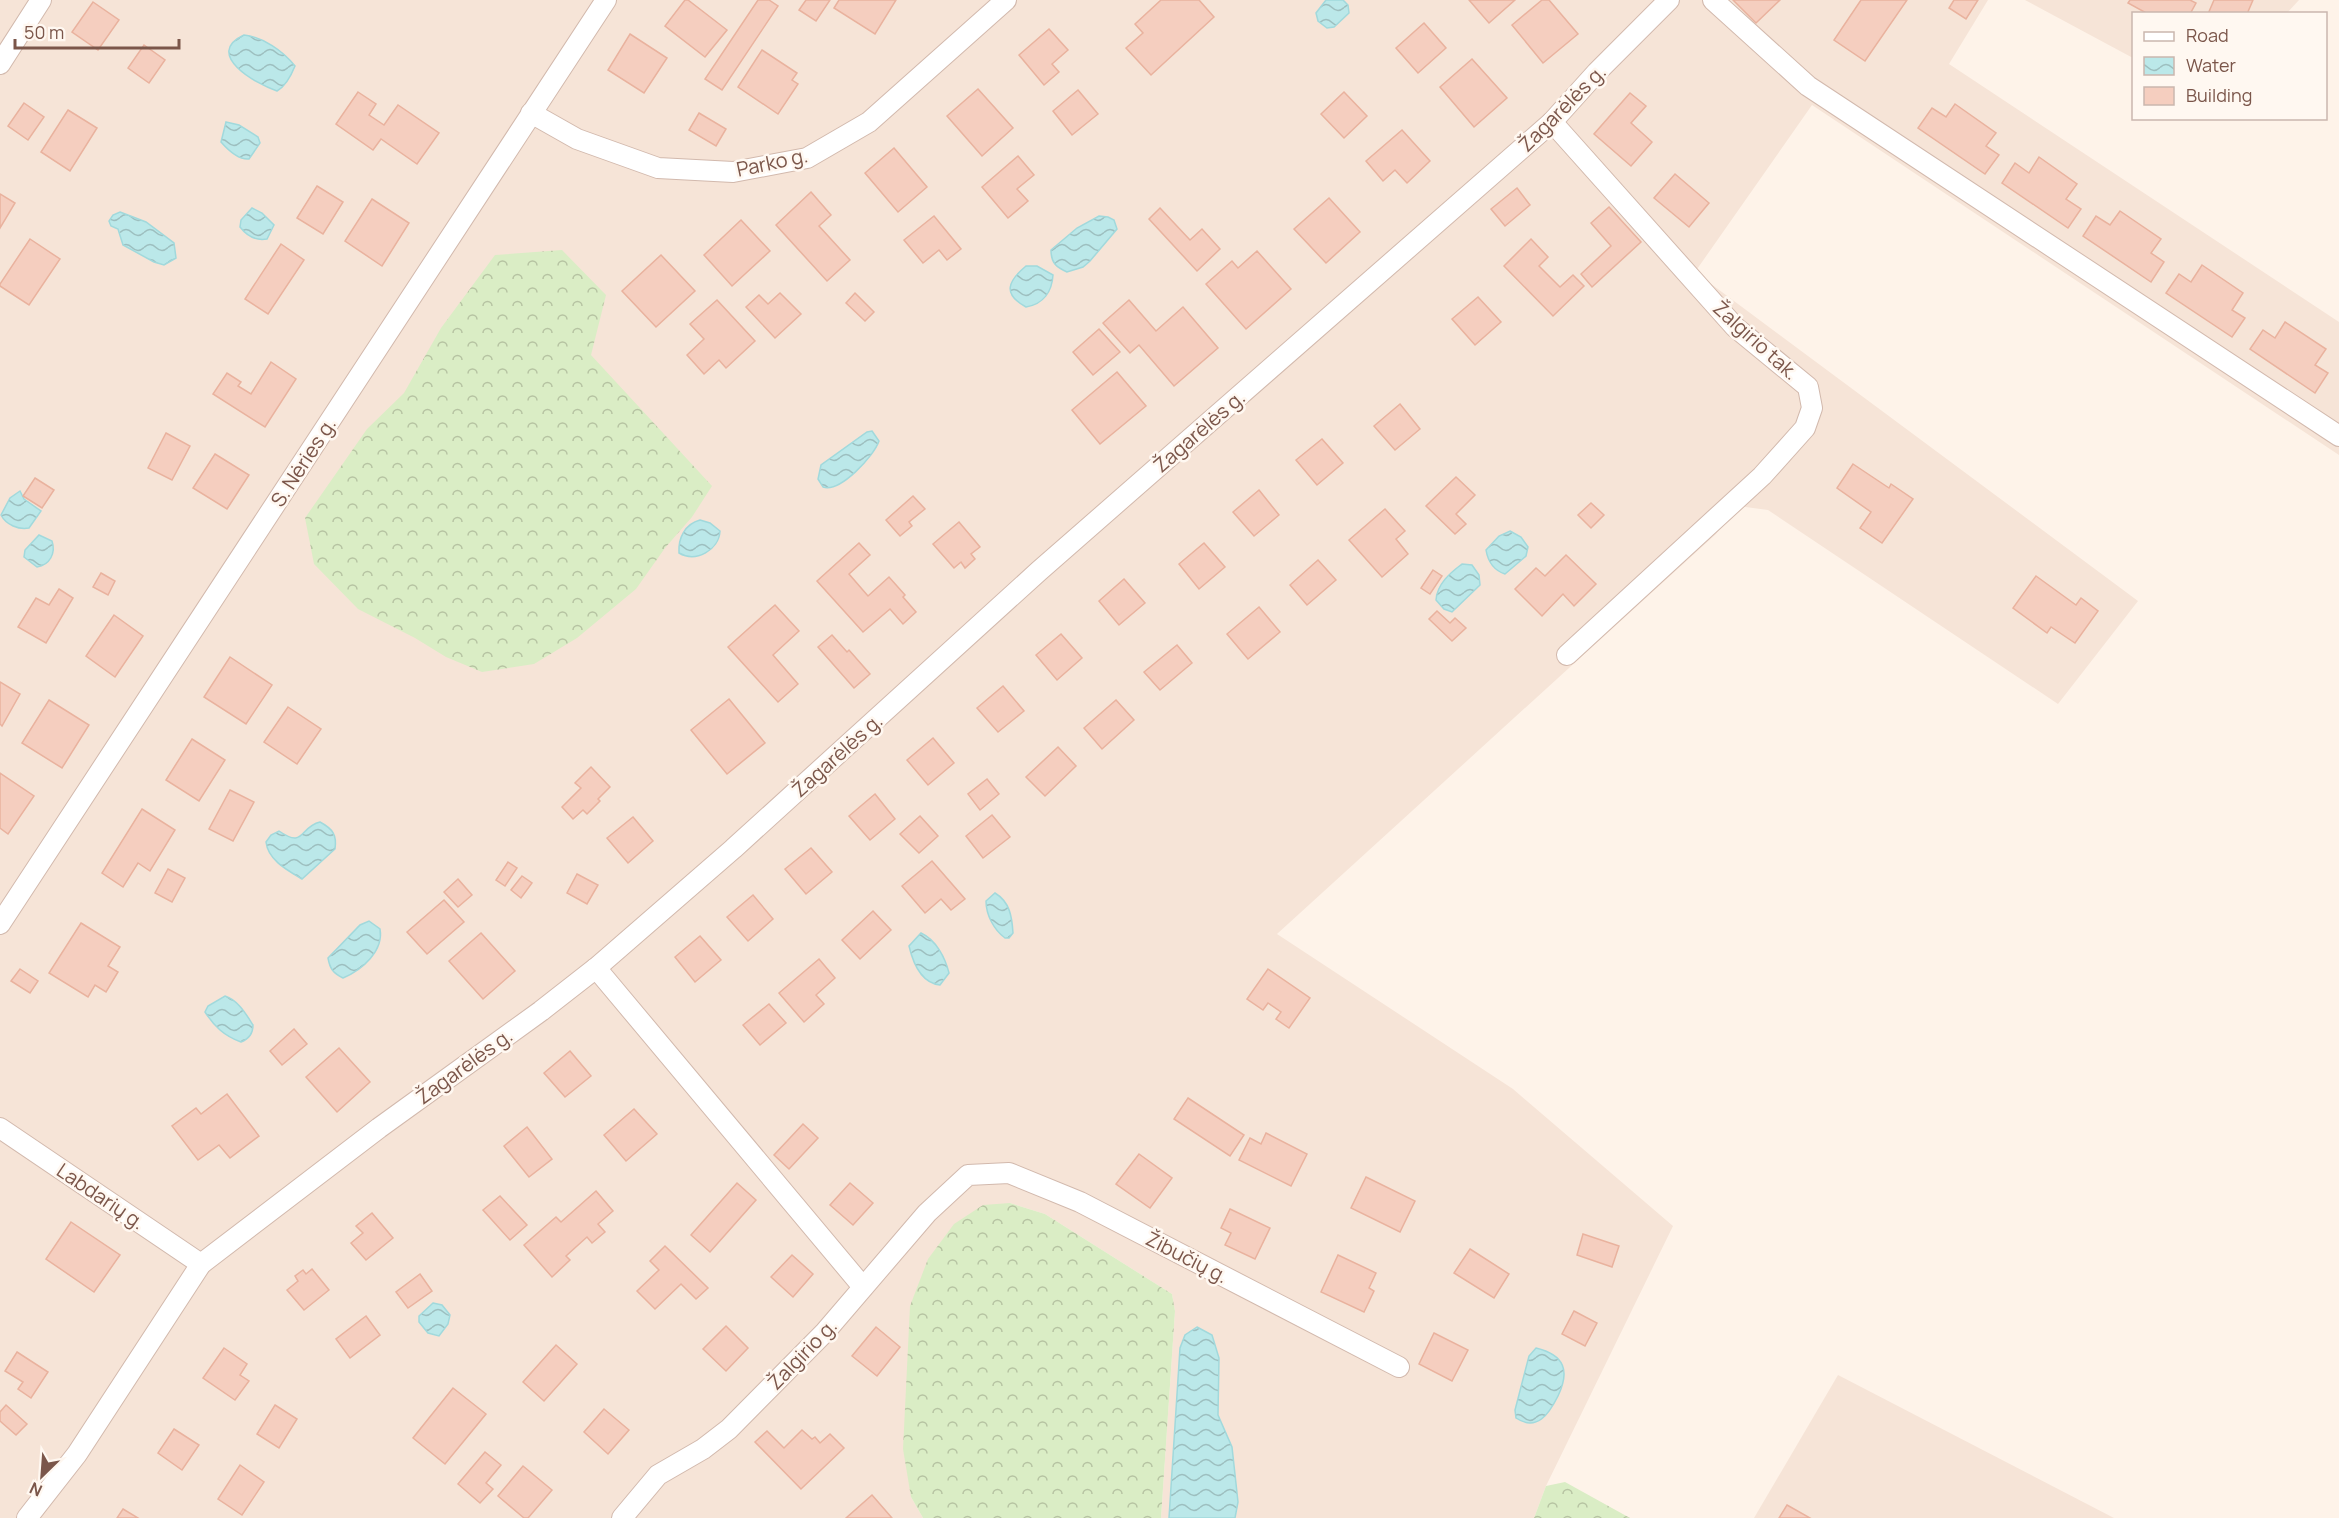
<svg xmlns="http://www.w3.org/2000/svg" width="2339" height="1518" viewBox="0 0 2339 1518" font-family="Manrope,sans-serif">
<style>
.residential{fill:#f6e4d7}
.forest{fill:url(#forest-crowns)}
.water{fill:url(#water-waves);stroke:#a1d9dc;stroke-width:1.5}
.building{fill:#f5cebf;stroke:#e9b29e;stroke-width:1.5}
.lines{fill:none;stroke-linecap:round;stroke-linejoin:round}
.minor-casing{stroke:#d2b9ad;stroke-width:22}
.minor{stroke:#fff;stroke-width:20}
.labels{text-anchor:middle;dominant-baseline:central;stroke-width:5;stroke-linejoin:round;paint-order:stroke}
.street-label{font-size:20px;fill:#7b564a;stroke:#fff8f1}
</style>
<defs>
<pattern id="forest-crowns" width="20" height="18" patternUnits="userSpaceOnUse" patternTransform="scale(1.5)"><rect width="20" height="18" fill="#daedc5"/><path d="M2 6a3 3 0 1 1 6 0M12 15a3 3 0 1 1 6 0" fill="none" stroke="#b6c3a2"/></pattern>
<pattern id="water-waves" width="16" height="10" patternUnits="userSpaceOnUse" patternTransform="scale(1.5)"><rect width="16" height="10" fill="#bbe8e9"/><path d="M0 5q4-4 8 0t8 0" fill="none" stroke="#9dbfbf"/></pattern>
</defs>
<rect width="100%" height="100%" fill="#fef3e9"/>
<g class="residential">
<polygon points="0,0 1988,0 1949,64 2339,322 2339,455 1812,105 1695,272 2138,601 2058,704 1768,510 1738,506 1716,534 1277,934 1513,1089 1673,1226 1546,1486 1534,1518 1161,1518 1175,1311 1172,1294 1045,1214 1010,1203 911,1497 923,1518 0,1518"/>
<polygon points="2025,0 2299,0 2287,13 2134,14 2133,58"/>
<polygon points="1838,1375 2114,1518 1754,1518"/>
</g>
<g class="forest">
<polygon points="562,250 606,295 591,355 712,486 692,517 665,548 636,589 577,638 534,664 482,672 446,657 415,638 358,609 314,564 305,518 367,429 404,393 441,328 495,255"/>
<polygon points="1010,1203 1045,1214 1172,1294 1175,1311 1161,1518 923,1518 911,1497 903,1449 910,1306 928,1259 954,1224 983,1205"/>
<polygon points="1565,1482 1630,1518 1534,1518 1546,1486"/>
</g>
<g class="water">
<polygon points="1326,0 1343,0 1348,5 1349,13 1334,27 1327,28 1318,21 1316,13"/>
<path d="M244 35C263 37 283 51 295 66 291 76 286 86 277 91 256 84 203 54 244 35Z"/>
<path d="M226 122 239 125 258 137 260 143 249 159C238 160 228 150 221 142Z"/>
<path d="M252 208 262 213 274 225 267 239C256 241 247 236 240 227L241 220Z"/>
<polygon points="120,212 146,222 174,243 176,258 164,265 154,262 123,245 118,229 111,226 109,221 113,215"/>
<path d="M1099 216 1108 217 1114 220 1117 229 1090 261 1083 267 1067 272C1056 267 1051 263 1051 250L1077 228Z"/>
<path d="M1026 266H1037L1053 275C1052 291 1044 304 1026 307 1002 294 1008 281 1026 266Z"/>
<path d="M872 431 879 441C874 456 840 493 823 487L818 479 821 465 867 432Z"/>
<path d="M20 491 24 499 41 511 29 528C19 530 6 525 1 515L10 498Z"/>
<path d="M700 520 710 523 720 531C719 550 696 563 679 553 678 538 685 524 700 520Z"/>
<path d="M1510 531 1521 537 1528 547 1526 556 1505 574C1493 570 1488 562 1486 550L1499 536Z"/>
<path d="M39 535 52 541C56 553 50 565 37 567L24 557 25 550Z"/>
<path d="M1462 564 1472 565 1479 575 1480 585 1452 612 1444 609 1436 600C1437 584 1450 573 1462 564Z"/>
<path d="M320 822C333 829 337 835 335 849L302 879C287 870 268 860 266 842L271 835 279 831C305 849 299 827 320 822Z"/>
<path d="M995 893C1010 902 1012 917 1013 933L1009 938H1005C994 930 986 915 986 901Z"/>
<path d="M369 921 380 929C384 951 362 970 343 978 333 973 330 969 328 958L360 925Z"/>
<path d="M921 933C936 940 945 957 949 973L940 985C921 983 913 963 909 946Z"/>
<path d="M225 996C238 1000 246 1014 253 1025 253 1034 249 1039 241 1042 224 1036 214 1026 205 1012L208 1006Z"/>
<polygon points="433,1303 442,1305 450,1315 448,1324 439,1336 428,1333 419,1322 419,1316"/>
<polygon points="1197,1327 1212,1335 1219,1358 1218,1415 1232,1447 1238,1502 1235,1518 1169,1518 1180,1348 1185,1335"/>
<path d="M1536 1348C1565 1355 1570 1371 1558 1396 1549 1414 1537 1432 1516 1418L1515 1410 1529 1356Z"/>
</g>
<g class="building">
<polygon points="685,0 688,0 727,30 705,57 665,26"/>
<polygon points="758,0 769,0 778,6 722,90 705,79"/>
<polygon points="806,0 830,0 816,21 799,10"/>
<polygon points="839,0 896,0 875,34 834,8"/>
<polygon points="1161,0 1199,0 1214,17 1151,75 1126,48 1143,33 1135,24"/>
<polygon points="1469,0 1515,0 1489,23"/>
<polygon points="1542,0 1549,0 1578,34 1543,63 1512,25"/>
<polygon points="1733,0 1780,0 1756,23"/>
<polygon points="1861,0 1907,0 1865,61 1834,40"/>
<polygon points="1954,0 1978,0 1966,19 1949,8"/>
<polygon points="2130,0 2190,0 2196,3 2190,14 2148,14 2128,3"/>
<polygon points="2214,0 2253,0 2247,14 2208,14"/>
<polygon points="93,2 119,20 98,50 72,32"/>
<polygon points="1424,23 1446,48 1418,73 1396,48"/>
<polygon points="1049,29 1068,50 1052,64 1059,72 1044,85 1019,55"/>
<polygon points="630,34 667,58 644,93 608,70"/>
<polygon points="144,45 165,60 149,83 128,68"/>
<polygon points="762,50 797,73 792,80 798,84 778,114 738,87"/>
<polygon points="1472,59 1507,98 1474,127 1440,87"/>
<polygon points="978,89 1013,128 982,156 947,116"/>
<polygon points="1078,90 1098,114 1072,135 1053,111"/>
<polygon points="358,92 376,104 369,115 384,125 398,105 439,133 417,164 381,139 373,150 336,124"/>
<polygon points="1344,92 1367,116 1344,138 1321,114"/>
<polygon points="1630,93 1646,106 1631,123 1652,142 1631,166 1594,134"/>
<polygon points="24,103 44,117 28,140 8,126"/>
<polygon points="1955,104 1996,133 1986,146 1999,155 1985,174 1918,128 1932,108 1946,117"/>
<polygon points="68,110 97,128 70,171 41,152"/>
<polygon points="699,113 726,129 716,146 689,130"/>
<polygon points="1402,130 1430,161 1407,183 1395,170 1383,181 1366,161"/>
<polygon points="894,148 927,187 898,212 865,173"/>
<polygon points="1018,156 1034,175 1017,189 1028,201 1008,218 982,187"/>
<polygon points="2039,157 2077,184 2066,199 2081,209 2068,228 2002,183 2015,163 2029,173"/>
<polygon points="1675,174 1709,203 1689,227 1654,198"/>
<polygon points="317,186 343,202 323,234 297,218"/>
<polygon points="1517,188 1530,205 1505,226 1491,209"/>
<polygon points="811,192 831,215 819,226 850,260 827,281 776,225"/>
<polygon points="0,194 15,203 0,228"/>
<polygon points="1329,198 1360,232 1326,263 1294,229"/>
<polygon points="372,199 409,223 382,266 345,241"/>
<polygon points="1609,207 1641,242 1592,287 1581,274 1611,246 1591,223"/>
<polygon points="1160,208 1190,240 1202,229 1220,249 1197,271 1149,219"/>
<polygon points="2120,211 2161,239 2151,253 2164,262 2151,282 2083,236 2096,216 2110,225"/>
<polygon points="934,216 961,249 947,260 939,250 923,263 904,240"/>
<polygon points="741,220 770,251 732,286 704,255"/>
<polygon points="30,239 60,259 29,305 0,286 0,284"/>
<polygon points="1531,239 1548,257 1539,266 1560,287 1573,275 1584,286 1553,316 1504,266"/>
<polygon points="281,244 304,260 268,314 245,299"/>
<polygon points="1257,251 1291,289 1246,329 1206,284 1232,261 1238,268"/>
<polygon points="661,255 695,291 656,327 622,291"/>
<polygon points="2202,265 2243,293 2232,310 2245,318 2232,337 2166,293 2179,274 2191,282"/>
<polygon points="780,293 801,314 775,338 746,307 759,295 768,304"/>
<polygon points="855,293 874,312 865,321 846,303"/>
<polygon points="1478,297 1501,322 1475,345 1452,319"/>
<polygon points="717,300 755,341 726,368 719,360 704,374 687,355 704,339 690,324"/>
<polygon points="1129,300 1156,331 1183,307 1218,348 1174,386 1139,345 1130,353 1103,323"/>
<polygon points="2285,322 2326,349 2315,365 2328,373 2315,393 2250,349 2263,330 2275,338"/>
<polygon points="1099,329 1120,352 1093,375 1073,352"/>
<polygon points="271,362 296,379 265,427 213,394 227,373 241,382 238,386 251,394"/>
<polygon points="1117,372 1146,406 1100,444 1072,410"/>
<polygon points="1400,404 1420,429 1395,450 1374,426"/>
<polygon points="166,433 190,446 172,480 148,468"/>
<polygon points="1322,439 1343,463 1317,485 1296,460"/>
<polygon points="215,454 249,475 227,509 193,488"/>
<polygon points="1853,464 1889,488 1891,484 1913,499 1882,543 1860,528 1871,512 1837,488"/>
<polygon points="1456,477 1475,495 1456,514 1466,524 1455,534 1426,506"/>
<polygon points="35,478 54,490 42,508 23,496"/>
<polygon points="1259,490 1279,515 1254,536 1233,512"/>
<polygon points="913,496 925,509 909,522 912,526 900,536 886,520"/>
<polygon points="1591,503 1604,515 1591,528 1578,515"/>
<polygon points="1385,509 1405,531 1396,539 1408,554 1382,577 1349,540"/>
<polygon points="959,522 980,547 971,554 975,559 965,568 961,562 954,568 933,544"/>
<polygon points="859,543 870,555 849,574 868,596 889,577 905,595 903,597 916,612 903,624 890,609 863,632 817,581"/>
<polygon points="1204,543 1225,567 1199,589 1179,564"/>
<polygon points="1566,555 1596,584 1574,606 1563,594 1542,616 1515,589 1536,568 1545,576"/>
<polygon points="1318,560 1336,580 1307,605 1290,585"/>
<polygon points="1433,570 1442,576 1430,594 1421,588"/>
<polygon points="101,573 115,581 108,595 93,587"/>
<polygon points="2036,576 2076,605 2081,598 2098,611 2075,643 2051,627 2047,633 2013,608"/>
<polygon points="1124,579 1145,603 1119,625 1099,601"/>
<polygon points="59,589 73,598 46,643 18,627 36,598 49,605"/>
<polygon points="775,605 799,631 773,655 798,684 778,702 728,647"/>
<polygon points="1259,607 1280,632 1248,659 1227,634"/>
<polygon points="1437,611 1450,623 1455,618 1466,628 1452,641 1429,619"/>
<polygon points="114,615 143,636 115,677 86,656"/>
<polygon points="1061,634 1082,658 1057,680 1036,655"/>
<polygon points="832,635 847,652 849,650 870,674 854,688 818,647"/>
<polygon points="1177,645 1192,663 1160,690 1144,672"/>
<polygon points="230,657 272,685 246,724 204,697"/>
<polygon points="0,682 20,694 2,726 0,724"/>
<polygon points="1003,686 1024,711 998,732 977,708"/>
<polygon points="729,699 765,743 727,774 691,730"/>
<polygon points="49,700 89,725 62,768 22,743"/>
<polygon points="1116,700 1134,720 1102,749 1084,728"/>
<polygon points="288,707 321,729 297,764 264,742"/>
<polygon points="933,738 954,763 928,785 907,760"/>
<polygon points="192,739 225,760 199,801 166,780"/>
<polygon points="1058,747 1076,766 1045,796 1026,777"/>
<polygon points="591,767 610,787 598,799 600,801 587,814 583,810 573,819 562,807 581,788 575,783"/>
<polygon points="0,773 34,796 8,834 0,828"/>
<polygon points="987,779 999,794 980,810 968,794"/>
<polygon points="230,790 254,802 233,841 209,829"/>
<polygon points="875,794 895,819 870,840 849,816"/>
<polygon points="142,809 175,830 150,871 138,863 123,887 102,873"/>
<polygon points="992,815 1010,837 983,858 966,836"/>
<polygon points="920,816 938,836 919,853 900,834"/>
<polygon points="633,817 653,841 628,863 607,838"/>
<polygon points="811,848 832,872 806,894 785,869"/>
<polygon points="932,861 965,899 951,910 941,899 925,913 902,886"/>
<polygon points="508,862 517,868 505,886 496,880"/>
<polygon points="168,869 185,878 172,902 155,893"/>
<polygon points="577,874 598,885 587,904 567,893"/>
<polygon points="522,876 532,883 521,898 511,890"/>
<polygon points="458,879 472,895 458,907 444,892"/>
<polygon points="753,895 773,919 748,941 727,917"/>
<polygon points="444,900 464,922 427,954 407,932"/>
<polygon points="873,911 891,930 860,959 842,940"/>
<polygon points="81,923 120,947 108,966 118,972 106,992 95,985 88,997 49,973"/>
<polygon points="481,933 515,971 483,999 449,961"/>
<polygon points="700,936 721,960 695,982 675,957"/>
<polygon points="819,959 835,978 816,995 824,1004 804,1022 779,993"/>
<polygon points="20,969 38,981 30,993 11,981"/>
<polygon points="1268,969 1310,998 1289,1028 1276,1019 1281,1012 1268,1003 1263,1010 1247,999"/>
<polygon points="769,1004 786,1023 760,1045 743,1025"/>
<polygon points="294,1029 307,1044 282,1065 270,1051"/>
<polygon points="339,1048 370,1082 337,1112 306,1077"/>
<polygon points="570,1051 591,1076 565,1097 544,1073"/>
<polygon points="227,1094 259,1136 230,1158 219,1145 198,1160 172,1126 196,1108 201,1114"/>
<polygon points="1188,1098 1244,1135 1230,1156 1174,1119"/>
<polygon points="634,1109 657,1134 626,1161 604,1135"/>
<polygon points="803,1124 818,1138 789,1169 774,1155"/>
<polygon points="527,1127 552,1159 529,1177 504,1146"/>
<polygon points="1266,1133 1307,1154 1291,1186 1239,1160 1250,1138 1261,1144"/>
<polygon points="1139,1154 1172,1178 1150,1208 1116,1184"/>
<polygon points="1366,1177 1415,1201 1400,1232 1351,1208"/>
<polygon points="737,1183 756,1200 710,1252 691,1235"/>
<polygon points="850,1183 873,1203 853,1225 830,1205"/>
<polygon points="596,1191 613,1211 598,1224 605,1232 592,1243 587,1237 566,1256 570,1260 552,1277 524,1245 556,1217 561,1222"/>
<polygon points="500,1196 527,1225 510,1240 483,1210"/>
<polygon points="1230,1209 1270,1228 1255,1259 1225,1245 1231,1233 1221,1228"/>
<polygon points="372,1213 393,1238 366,1260 351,1243 363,1233 356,1226"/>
<polygon points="71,1222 120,1255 94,1292 46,1259"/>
<polygon points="1583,1234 1619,1246 1612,1267 1577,1255"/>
<polygon points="665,1246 708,1288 696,1299 681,1284 655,1309 637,1291 659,1270 650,1261"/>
<polygon points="1470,1249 1509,1274 1494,1298 1454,1273"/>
<polygon points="792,1255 813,1274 793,1297 771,1277"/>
<polygon points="1338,1255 1376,1273 1369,1288 1374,1291 1364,1312 1321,1292"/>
<polygon points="312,1269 329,1290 304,1310 287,1290 298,1281 295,1276 303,1270 306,1274"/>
<polygon points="420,1274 432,1291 408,1308 396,1292"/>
<polygon points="1574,1311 1597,1323 1585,1346 1562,1334"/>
<polygon points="366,1316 380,1335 350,1358 336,1339"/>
<polygon points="726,1326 748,1348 726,1371 703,1349"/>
<polygon points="876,1327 900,1347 877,1376 852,1356"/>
<polygon points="1434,1333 1468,1350 1452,1381 1419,1364"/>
<polygon points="556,1345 577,1364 544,1401 523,1382"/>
<polygon points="224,1348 247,1364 240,1375 249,1381 235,1400 203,1378"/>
<polygon points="17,1352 48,1372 31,1398 18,1389 23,1382 5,1371"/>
<polygon points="453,1388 486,1414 445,1464 413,1438"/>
<polygon points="6,1405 27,1424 16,1435 0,1421 0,1412"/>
<polygon points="275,1405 297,1419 279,1448 257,1434"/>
<polygon points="604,1409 629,1430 608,1454 584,1432"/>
<polygon points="174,1429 199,1445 182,1470 158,1453"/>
<polygon points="802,1430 812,1439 815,1437 820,1443 830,1434 844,1448 801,1489 755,1442 767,1431 784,1448"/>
<polygon points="485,1452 501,1465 486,1483 493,1489 480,1503 458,1484"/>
<polygon points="240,1465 264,1482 242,1515 218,1499"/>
<polygon points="523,1466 552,1490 528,1518 524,1518 498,1496"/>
<polygon points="872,1495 892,1518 846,1518"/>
<polygon points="1787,1505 1810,1518 1779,1518"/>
<polygon points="123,1509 138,1518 117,1518"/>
</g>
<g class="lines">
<g class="minor-casing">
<g id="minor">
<polyline points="1713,0 1808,86 2339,436"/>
<polyline points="0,64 41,0"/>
<polyline points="531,113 577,139 658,168 733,172 807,158 869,122 1006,0"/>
<polyline points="1552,122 1735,327 1808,387 1812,408 1805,428 1762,476 1567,655"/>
<polyline points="0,924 606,0"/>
<polyline points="596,968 863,1287"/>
<polyline points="0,1128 201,1264"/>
<polyline points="27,1518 77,1454 201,1264 379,1128 541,1011 596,968 733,849 1039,571 1552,122 1597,72 1669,0"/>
<polyline points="622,1518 658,1475 703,1449 729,1429 825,1332 927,1213 968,1175 1009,1173 1080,1202 1399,1367"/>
</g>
</g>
<use href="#minor" class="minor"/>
</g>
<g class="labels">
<g class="street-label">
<text transform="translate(1562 108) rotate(-45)">Žagarėlės g.</text>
<text transform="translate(772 162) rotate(-12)">Parko g.</text>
<text transform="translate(1756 340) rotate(42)">Žalgirio tak.</text>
<text transform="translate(1199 431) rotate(-41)">Žagarėlės g.</text>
<text transform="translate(303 462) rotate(-57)">S. Nėries g.</text>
<text transform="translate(837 755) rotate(-42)">Žagarėlės g.</text>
<text transform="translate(464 1066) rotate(-36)">Žagarėlės g.</text>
<text transform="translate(101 1196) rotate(34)">Labdarių g.</text>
<text transform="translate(1187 1257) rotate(27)">Žibučių g.</text>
<text transform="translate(802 1354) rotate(-46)">Žalgirio g.</text>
</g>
</g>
<rect x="2132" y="12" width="195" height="108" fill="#fff8f1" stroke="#cab7ae" stroke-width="1.5"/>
<rect x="2144" y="32" width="30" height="9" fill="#ffffff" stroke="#cab7ae" stroke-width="1.5"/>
<text x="2186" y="42" font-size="18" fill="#7b564a">Road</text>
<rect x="2144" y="57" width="30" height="18" fill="url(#water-waves)" stroke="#cab7ae" stroke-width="1.5"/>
<text x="2186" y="72" font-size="18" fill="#7b564a">Water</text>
<rect x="2144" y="87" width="30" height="18" fill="#f5cebf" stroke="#cab7ae" stroke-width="1.5"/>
<text x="2186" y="102" font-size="18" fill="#7b564a">Building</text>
<g transform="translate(42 1476) rotate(205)" stroke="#fff8f1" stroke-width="4.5" paint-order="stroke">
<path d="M0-4.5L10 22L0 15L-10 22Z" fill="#7b564a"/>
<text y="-9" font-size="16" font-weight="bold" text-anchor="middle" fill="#7b564a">N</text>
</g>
<path d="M15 39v9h164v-9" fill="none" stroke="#7b564a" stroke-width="3"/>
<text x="24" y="39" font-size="18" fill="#7b564a" stroke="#fff8f1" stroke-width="4.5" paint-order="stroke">50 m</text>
</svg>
